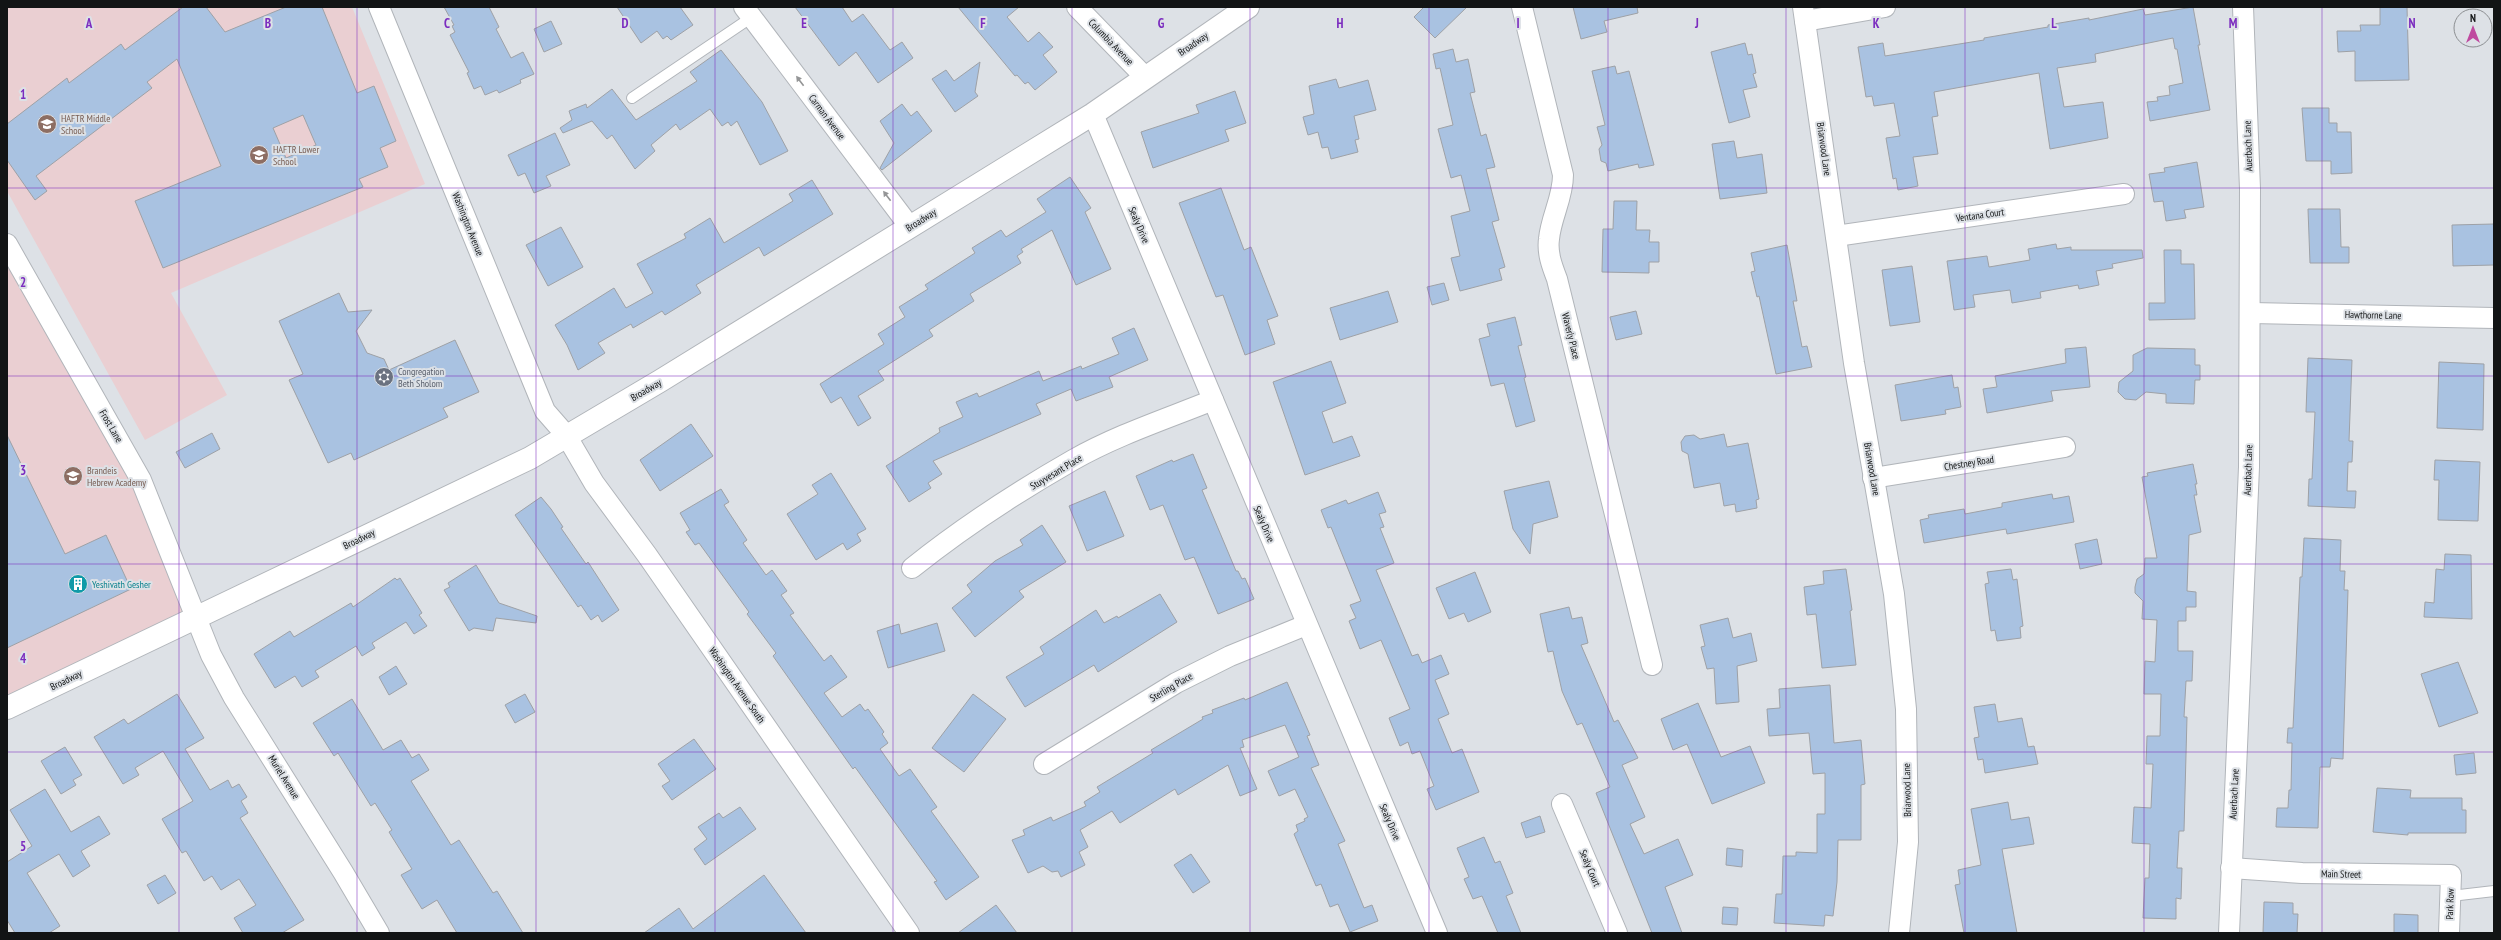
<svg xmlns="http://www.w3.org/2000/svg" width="2501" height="940" viewBox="0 0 2501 940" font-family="'PT Sans Narrow',sans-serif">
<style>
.education{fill:#eacfd2}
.building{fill:#a9c2e1;stroke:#9ea1a6;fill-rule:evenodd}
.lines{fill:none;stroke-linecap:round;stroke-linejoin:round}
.service-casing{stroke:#b1b5ba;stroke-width:12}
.minor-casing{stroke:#b1b5ba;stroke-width:22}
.secondary-casing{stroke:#b1b5ba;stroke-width:24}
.service{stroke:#fff;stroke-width:10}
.minor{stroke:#fff;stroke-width:20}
.secondary{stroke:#fff;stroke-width:22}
.oneway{fill:#949596}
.grid{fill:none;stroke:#7b2cbf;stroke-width:1;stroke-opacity:0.55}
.labels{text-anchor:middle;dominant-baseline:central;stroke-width:4;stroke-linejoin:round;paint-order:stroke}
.street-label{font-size:10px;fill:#121415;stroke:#dde1e6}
.education-label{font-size:10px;fill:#785e54;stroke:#dde1e6;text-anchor:start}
.worship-label{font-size:10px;fill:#5b616d;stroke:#dde1e6;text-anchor:start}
.culture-label{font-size:10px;fill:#0d838f;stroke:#dde1e6;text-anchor:start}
.grid-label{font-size:13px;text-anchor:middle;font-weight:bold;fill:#7b2cbf;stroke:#dde1e6;stroke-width:4;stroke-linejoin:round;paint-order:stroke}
</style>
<rect width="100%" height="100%" fill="#dde1e6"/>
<g class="education">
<polygon points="7,7 352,7 425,184 171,293 227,395 145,440 7,191"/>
<polygon points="7,244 141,480 199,620 7,712"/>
</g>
<g class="building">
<path d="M183 7H206L225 32 286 7H322L357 93 374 86 396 141 380 148 388 167 359 179 363 187 163 268 135 201 221 166 177 59 147 82 152 88 36 176 47 191 35 200 7 160V124L67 78 69 83 121 44 125 50ZM303 115 316 145 286 158 273 128Z"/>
<polygon points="444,7 489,7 499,27 496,29 511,58 523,52 534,74 520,80 521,83 499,93 497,90 485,95 481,86 474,89 467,73 469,72 450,35 455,32 452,26 454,25"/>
<polygon points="617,7 680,7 693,25 671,40 667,36 663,39 657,31 641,43"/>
<polygon points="795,7 842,7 852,22 863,14 890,50 902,42 913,58 878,83 856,52 839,66"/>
<polygon points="958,7 1019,7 1007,17 1028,42 1039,32 1053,47 1043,55 1057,72 1035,90 1028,82 1025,84 1017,75 1015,76"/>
<polygon points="1424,7 1467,7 1435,38 1414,17"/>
<polygon points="1573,7 1637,7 1638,13 1604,21 1607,32 1581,39"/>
<polygon points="2193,7 2200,45 2198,45 2210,110 2150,121 2147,102 2158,101 2157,97 2170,95 2169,86 2183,83 2177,49 2175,49 2173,38 2095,54 2096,62 2057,68 2064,107 2103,102 2108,138 2050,149 2039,73 1934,92 1938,116 1932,117 1938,154 1913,157 1918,186 1898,190 1896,178 1893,179 1886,138 1900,136 1894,103 1874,106 1872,96 1866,97 1858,47 1883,43 1885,56 1984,40 1984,38 2048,27 2048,25 2089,18 2089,20 2143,9 2145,15"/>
<polygon points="2380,7 2407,7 2409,80 2355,81 2355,51 2338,52 2337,31 2361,31 2360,25 2380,25"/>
<polygon points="551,21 562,44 544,52 534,29"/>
<polygon points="1745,43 1748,55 1752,54 1756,73 1753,74 1757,87 1743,90 1750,117 1729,123 1711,52"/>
<polygon points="1453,49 1456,62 1468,59 1475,92 1470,93 1481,136 1486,134 1495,167 1486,169 1499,220 1492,222 1505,267 1499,269 1502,280 1460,291 1451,258 1460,256 1451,216 1470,211 1461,175 1451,178 1438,129 1453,125 1440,68 1436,69 1433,54"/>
<polygon points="721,50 762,102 788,151 760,165 737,121 731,126 728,122 722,126 710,109 680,130 676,124 651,145 655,151 635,169 612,135 607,139 592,121 563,133 560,128 572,120 569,111 586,104 587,108 612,89 636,120 697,81 690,72"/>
<polygon points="980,62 975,92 978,96 955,112 932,79 946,70 954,81"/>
<polygon points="1615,66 1617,74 1629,71 1654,165 1639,168 1638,164 1608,171 1606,163 1601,161 1599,149 1602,145 1597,127 1605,125 1592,71"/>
<polygon points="1336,79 1339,88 1368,80 1376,110 1354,116 1359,139 1355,140 1358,152 1331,159 1328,147 1322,148 1318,132 1308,135 1303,117 1314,114 1309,86"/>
<polygon points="1235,91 1246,123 1225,130 1229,141 1153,168 1141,132 1199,113 1196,105"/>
<polygon points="902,104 911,116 917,111 932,131 882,170 880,168 894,143 880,121"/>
<polygon points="2302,108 2329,108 2329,123 2337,123 2337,132 2351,132 2352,173 2331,174 2331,161 2306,161"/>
<polygon points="555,133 570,165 546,176 551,186 534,193 525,173 518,176 508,155"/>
<polygon points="1734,141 1737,158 1762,154 1767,193 1720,199 1712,144"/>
<polygon points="2197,162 2204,207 2184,210 2186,218 2166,221 2163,201 2154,202 2149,174 2165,172 2164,168"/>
<polygon points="1070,177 1091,208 1085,212 1111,269 1076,285 1052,230 1021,249 1023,252 1017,256 1021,263 970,294 974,301 929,330 933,336 878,371 884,380 858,396 871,418 858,426 841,397 831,403 820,384 884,344 878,334 905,317 899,307 928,289 925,285 975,253 972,248 1001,230 1006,237 1046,212 1037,199"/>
<polygon points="812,180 833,214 764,256 759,247 696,285 701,293 665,315 662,311 633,328 631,324 598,343 605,353 578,370 567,345 555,325 614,288 626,308 653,293 637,264 686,238 684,234 710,218 724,243 793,201 789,194"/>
<polygon points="1221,188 1244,250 1251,247 1278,316 1267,320 1275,344 1245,355 1223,295 1216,297 1179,203"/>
<polygon points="1614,201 1637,201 1636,230 1650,230 1649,242 1659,242 1659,262 1649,262 1649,273 1602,272 1603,229 1613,229"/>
<polygon points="2308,209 2340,209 2341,247 2349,247 2349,263 2310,263"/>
<polygon points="2494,224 2494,265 2453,266 2452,225"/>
<polygon points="561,227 583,267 548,286 526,245"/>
<polygon points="2056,244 2057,249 2071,247 2071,250 2142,250 2143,258 2112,264 2113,268 2096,271 2099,285 2079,289 2078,285 2040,292 2041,298 2012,303 2010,290 1973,295 1975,307 1954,310 1947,261 1987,256 1989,267 2030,260 2028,249"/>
<polygon points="1787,245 1797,301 1793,301 1802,347 1807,346 1812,367 1776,374 1759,296 1757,297 1751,272 1755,271 1751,253"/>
<polygon points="2164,250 2181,250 2181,264 2194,264 2195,319 2149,320 2149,303 2165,303"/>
<polygon points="1912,266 1920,322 1890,326 1882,270"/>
<polygon points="1444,283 1449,300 1432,305 1427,287"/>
<polygon points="1388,291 1398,322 1340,340 1330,308"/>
<polygon points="339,293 348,312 372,310 356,331 367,353 384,359 389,370 455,340 479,392 443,408 448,417 354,460 351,453 328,463 289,380 303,374 279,321"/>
<polygon points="1636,311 1642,334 1616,340 1610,317"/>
<polygon points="1515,317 1522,345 1518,346 1526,377 1524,378 1535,421 1516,427 1504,383 1491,386 1479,339 1490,336 1487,324"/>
<polygon points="1134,328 1148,360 1109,377 1113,387 1076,401 1071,389 1036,404 1041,414 933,461 942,474 928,483 931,488 909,502 886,466 940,432 939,428 963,417 956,402 977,393 979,397 1039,371 1043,381 1081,366 1082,369 1119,354 1112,338"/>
<polygon points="2086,347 2090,387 2051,391 2053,401 1987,413 1983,389 1997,387 1995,376 2066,363 2065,349"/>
<polygon points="2147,348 2195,349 2195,365 2200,365 2200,380 2195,380 2194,404 2166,403 2166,394 2146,392 2136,400 2125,399 2118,392 2119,382 2133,371 2133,355"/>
<polygon points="2308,358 2352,360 2349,441 2353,441 2352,462 2348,462 2347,491 2356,491 2355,508 2308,506 2309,479 2312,479 2315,412 2306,412"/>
<polygon points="1331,361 1346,403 1322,412 1333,443 1352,436 1360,456 1305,475 1273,382"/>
<polygon points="2439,362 2484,364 2483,430 2437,428"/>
<polygon points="1952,375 1954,388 1958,387 1961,407 1945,410 1946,414 1901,421 1895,385"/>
<polygon points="691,424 713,456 660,491 640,460"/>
<polygon points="212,433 220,449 185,468 176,452"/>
<polygon points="1724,434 1727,447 1748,443 1759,499 1756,500 1757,508 1736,512 1735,504 1724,506 1720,483 1694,488 1688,454 1682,451 1681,442 1685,436 1694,435 1700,439"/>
<polygon points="7,435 65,554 106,535 131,589 7,648"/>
<polygon points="1193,454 1207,488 1202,490 1236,571 1238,571 1242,579 1245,578 1254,599 1218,614 1194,557 1185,560 1163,505 1150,510 1136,476 1172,460 1173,462"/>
<polygon points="2435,460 2480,462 2478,521 2438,520 2439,480 2434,480"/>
<polygon points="2193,464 2197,484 2195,484 2197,495 2194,495 2201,532 2189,535 2187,591 2196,592 2196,607 2186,607 2186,621 2178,621 2178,651 2193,651 2192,681 2186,681 2184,717 2187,717 2184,831 2179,831 2177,868 2182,868 2181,899 2176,898 2176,919 2143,918 2145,878 2149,878 2150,844 2132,843 2134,807 2151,808 2153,764 2146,764 2147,736 2160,736 2161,694 2144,694 2145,661 2155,662 2157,620 2142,619 2143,601 2135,593 2135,587 2137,579 2144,574 2145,558 2157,558 2142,477 2148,476 2147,473"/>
<polygon points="831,473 866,529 857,534 861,541 847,550 843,543 816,560 787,514 818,494 812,485"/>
<polygon points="1549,481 1558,517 1533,524 1530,554 1513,529 1504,491"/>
<polygon points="721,489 729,502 724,505 747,540 743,543 766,575 772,570 787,591 781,595 794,613 790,615 824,661 831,655 847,677 824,693 842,717 860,704 865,711 868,709 884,732 882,734 888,743 880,749 899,776 910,769 937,807 931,811 979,877 946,900 934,882 937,881 855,767 853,769 773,656 776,653 747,614 749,612 699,543 695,545 686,532 690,530 680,513"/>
<polygon points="1105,491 1124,536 1087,551 1069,506"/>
<polygon points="1378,492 1386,512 1379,514 1384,527 1380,528 1394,563 1376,570 1412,656 1418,654 1422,663 1441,655 1449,674 1435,680 1449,714 1438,719 1452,753 1462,749 1479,792 1436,810 1427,789 1434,786 1420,751 1412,754 1408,742 1400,746 1389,718 1410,709 1381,640 1360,649 1349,621 1356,618 1350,605 1361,601 1331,527 1328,528 1321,510 1346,500 1348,504"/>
<polygon points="2052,494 2053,499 2069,496 2074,522 2007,534 2006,529 1924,543 1920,520 1929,518 1928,515 1964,509 1965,514 2002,507 2002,503"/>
<polygon points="541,497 551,509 563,527 561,528 586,564 588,562 619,610 602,622 598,615 591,620 581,605 578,607 515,515"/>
<polygon points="1042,525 1066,562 1019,591 1024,597 975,637 952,608 972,592 967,585 995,561 1023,545 1020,540"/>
<polygon points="2304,538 2341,540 2340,571 2345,571 2344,590 2348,590 2343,759 2331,758 2330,767 2320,767 2318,828 2276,827 2277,808 2288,808 2289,790 2291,790 2292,743 2287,743 2288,728 2293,728 2300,577 2302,577"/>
<polygon points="2097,539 2102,564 2080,569 2075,544"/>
<polygon points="2445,554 2471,555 2472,619 2424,617 2425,602 2434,603 2436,569 2444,570"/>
<polygon points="476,565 499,603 537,616 536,623 496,618 493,631 474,628 469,631 444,590 450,587 448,583"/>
<polygon points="1846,569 1852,610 1850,611 1856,665 1822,668 1816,614 1807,615 1804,587 1824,584 1823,571"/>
<polygon points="2011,569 2013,580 2017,579 2023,626 2020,627 2021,638 1997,641 1995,630 1991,631 1985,584 1989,583 1987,572"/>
<polygon points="1475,572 1491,612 1468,622 1464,613 1449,619 1436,588"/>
<polygon points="395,578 397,580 400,578 422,613 419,615 427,626 414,634 406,622 372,643 375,648 362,656 356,646 315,671 319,677 302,687 295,676 275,688 254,654 290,631 294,637 351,603 353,607"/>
<polygon points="1160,594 1177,622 1098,672 1094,665 1025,707 1006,677 1044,654 1040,647 1096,610 1104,623 1117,616 1118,618"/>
<polygon points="1569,607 1572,619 1582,617 1588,643 1581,645 1614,722 1618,720 1638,758 1622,765 1645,817 1630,824 1644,854 1678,839 1693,875 1665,887 1682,933 1652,933 1596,793 1610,787 1582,723 1577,725 1562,691 1553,651 1548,652 1540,614"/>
<polygon points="1728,618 1733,638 1751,633 1757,661 1737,666 1739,702 1716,704 1714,668 1707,669 1701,647 1705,646 1700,625"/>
<polygon points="937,623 945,651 888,668 877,631 899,624 901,634"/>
<polygon points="2458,662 2478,713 2439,727 2421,674"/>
<polygon points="396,666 407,684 389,695 379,677"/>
<polygon points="1287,682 1310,735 1307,736 1319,765 1311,768 1345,841 1338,844 1364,908 1372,905 1378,921 1350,932 1338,904 1330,907 1321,884 1316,886 1294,834 1298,831 1296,825 1305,821 1304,819 1308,817 1295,789 1279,796 1268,771 1299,757 1285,725 1242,740 1244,747 1240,748 1257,789 1240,796 1228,765 1178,795 1175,789 1120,823 1112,811 1080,830 1088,847 1079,852 1085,865 1061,877 1058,871 1052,872 1043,866 1028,873 1012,840 1025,835 1023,830 1051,817 1053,821 1086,806 1084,802 1100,792 1097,787 1153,753 1151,750 1203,719 1202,717 1213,713 1212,710 1244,698 1245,700"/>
<polygon points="1830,685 1834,743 1861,740 1865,784 1861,785 1861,840 1838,840 1837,882 1833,916 1825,915 1824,926 1774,923 1776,894 1782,894 1783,856 1796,856 1796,852 1817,853 1817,814 1825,814 1825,773 1813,774 1809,733 1769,736 1767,709 1780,708 1779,689"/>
<polygon points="177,694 204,738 185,749 210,790 228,780 232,788 239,784 247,797 241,801 248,813 240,818 304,920 282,933 243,933 234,918 256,905 239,879 221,890 212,876 204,881 186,851 182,853 162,819 193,801 163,751 135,768 139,775 123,784 94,737 124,719 128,724"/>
<polygon points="525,694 535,712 515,723 505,705"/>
<polygon points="973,694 1006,719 964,772 932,748"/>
<polygon points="352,699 383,750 401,740 412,758 419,754 429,770 411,781 451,845 459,840 493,893 497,891 523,933 457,933 437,900 422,909 401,875 412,869 389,832 392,830 375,803 371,806 338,753 334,756 313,723"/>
<polygon points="1698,703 1721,757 1750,746 1765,783 1712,804 1687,744 1673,750 1661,719"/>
<polygon points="1995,704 1998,722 2022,718 2028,747 2034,746 2038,764 1985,773 1983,759 1978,760 1974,738 1979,737 1974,707"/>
<polygon points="694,739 716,769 672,800 662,786 670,781 658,764"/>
<polygon points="65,747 82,775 73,780 76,785 61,794 41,761"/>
<polygon points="2474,753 2476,773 2456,775 2454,755"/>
<polygon points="2377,788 2411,790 2410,798 2462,798 2462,810 2466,810 2466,833 2408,833 2408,835 2373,832"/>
<polygon points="45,789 71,832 99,816 110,834 81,851 90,866 73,877 59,854 27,873 60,926 49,933 15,933 7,920 7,862 32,846 10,810"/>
<polygon points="2008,802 2011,820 2029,817 2034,844 2002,849 2017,933 1964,933 1955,885 1960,884 1958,870 1981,865 1971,809"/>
<polygon points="740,807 756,829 705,865 694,849 707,839 698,827 719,813 723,818"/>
<polygon points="1540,816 1545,832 1526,838 1521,823"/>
<polygon points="1484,837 1495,863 1500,861 1513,893 1506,896 1521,933 1498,933 1482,896 1473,899 1464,879 1469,877 1457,848"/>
<polygon points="1727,848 1743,850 1742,867 1726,865"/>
<polygon points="1191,854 1210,882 1193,893 1174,865"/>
<polygon points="165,875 176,893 158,904 147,885"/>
<polygon points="764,875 806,933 644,933 679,908 693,929"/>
<polygon points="2264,902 2293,903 2293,914 2298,914 2297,933 2263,933"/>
<polygon points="996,905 1017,933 958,933"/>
<polygon points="1723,907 1738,908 1737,925 1722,924"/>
<polygon points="2394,914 2418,915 2418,933 2394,933"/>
</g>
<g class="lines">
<g class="service-casing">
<g id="service">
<polyline points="632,98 752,17"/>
<polyline points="2451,896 2494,891"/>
</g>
</g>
<g class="minor-casing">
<g id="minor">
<polyline points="379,7 545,411 566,435 594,483 647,555 909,933"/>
<polyline points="744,7 910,227"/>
<polyline points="1077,7 1145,77"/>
<path d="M1522 7 1563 175C1563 198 1551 217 1549 239 1547 253 1552 266 1557 279L1652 665"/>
<polyline points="1803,7 1854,363 1894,594 1906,709 1908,842 1899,933"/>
<polyline points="1805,21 1885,7"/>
<polyline points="1093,114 1437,933"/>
<polyline points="1836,236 2124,194"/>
<polyline points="7,244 141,480 211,655 234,698 343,872 379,933"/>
<polyline points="2251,313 2494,318"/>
<polyline points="1873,478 2065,447"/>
<path d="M912 568C962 528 1017 492 1073 460 1117 435 1166 419 1213 400"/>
<polyline points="1044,764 1176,683 1230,656 1306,625"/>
<polyline points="1562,804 1617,933"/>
<polyline points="2231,868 2302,873 2451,875 2449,933"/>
<polyline points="2229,933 2249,467 2250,189 2243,7"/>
</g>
</g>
<g class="secondary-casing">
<polyline id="secondary" points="7,708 530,458 660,381 1093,114 1248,7"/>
</g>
<use href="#service" class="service"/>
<use href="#minor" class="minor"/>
<use href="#secondary" class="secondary"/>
</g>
<defs><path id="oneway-solid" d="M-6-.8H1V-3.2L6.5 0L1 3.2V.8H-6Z"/></defs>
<g class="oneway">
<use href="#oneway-solid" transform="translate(800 81) rotate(-127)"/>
<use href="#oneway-solid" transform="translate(887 196) rotate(-127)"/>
</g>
<path class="grid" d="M179 7V933M357 7V933M536 7V933M715 7V933M893 7V933M1072 7V933M1250 7V933M1429 7V933M1608 7V933M1786 7V933M1965 7V933M2144 7V933M2322 7V933M7 188H2494M7 376H2494M7 564H2494M7 752H2494"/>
<defs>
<g id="school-disc" transform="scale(1)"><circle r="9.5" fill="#8d6e63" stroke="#dde1e6"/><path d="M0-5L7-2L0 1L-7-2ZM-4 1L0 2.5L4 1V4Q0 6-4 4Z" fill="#fff"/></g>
<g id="synagogue-disc" transform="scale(1)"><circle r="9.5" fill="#6b7280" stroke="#dde1e6"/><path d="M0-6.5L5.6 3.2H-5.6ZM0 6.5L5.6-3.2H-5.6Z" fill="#fff"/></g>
<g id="building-disc" transform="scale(1)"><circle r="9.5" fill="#0f9aa8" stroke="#dde1e6"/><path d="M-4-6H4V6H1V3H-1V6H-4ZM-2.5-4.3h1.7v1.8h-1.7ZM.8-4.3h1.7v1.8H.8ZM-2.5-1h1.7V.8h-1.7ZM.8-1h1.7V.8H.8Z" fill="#fff"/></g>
</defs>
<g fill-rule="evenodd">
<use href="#school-disc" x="47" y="124"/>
<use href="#school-disc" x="259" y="155"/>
<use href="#synagogue-disc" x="384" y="377"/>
<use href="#school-disc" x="73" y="476"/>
<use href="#building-disc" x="78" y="584"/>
</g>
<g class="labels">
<g class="street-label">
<text transform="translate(1111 42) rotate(46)">Columbia Avenue</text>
<text transform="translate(1193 44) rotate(-34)">Broadway</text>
<text transform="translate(827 117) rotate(53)">Carman Avenue</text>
<text transform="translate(2248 146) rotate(-92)">Auerbach Lane</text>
<text transform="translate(1824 149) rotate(82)">Briarwood Lane</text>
<text transform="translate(1980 215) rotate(-8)">Ventana Court</text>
<text transform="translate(921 220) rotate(-32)">Broadway</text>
<text transform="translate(468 224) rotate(68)">Washington Avenue</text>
<text transform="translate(1139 225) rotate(67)">Sealy Drive</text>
<text transform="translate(2373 315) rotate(1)">Hawthorne Lane</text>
<text transform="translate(1571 336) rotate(76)">Waverly Place</text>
<text transform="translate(646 390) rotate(-30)">Broadway</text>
<text transform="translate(111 426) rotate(60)">Frost Lane</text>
<text transform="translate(1969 463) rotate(-9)">Chestney Road</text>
<text transform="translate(1872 469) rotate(80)">Briarwood Lane</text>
<text transform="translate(2248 470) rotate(-88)">Auerbach Lane</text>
<text transform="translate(1056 472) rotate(-31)">Stuyvesant Place</text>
<text transform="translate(1264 524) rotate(67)">Sealy Drive</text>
<text transform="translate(359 539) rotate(-26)">Broadway</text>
<text transform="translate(66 680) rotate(-26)">Broadway</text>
<text transform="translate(737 685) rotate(55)">Washington Avenue South</text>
<text transform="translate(1171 687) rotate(-30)">Sterling Place</text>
<text transform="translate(284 777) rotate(58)">Muriel Avenue</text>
<text transform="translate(1907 790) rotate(-91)">Briarwood Lane</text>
<text transform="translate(2234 794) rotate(-87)">Auerbach Lane</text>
<text transform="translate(1390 822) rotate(67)">Sealy Drive</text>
<text transform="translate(1590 868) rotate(67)">Sealy Court</text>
<text transform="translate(2341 874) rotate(1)">Main Street</text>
<text transform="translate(2450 904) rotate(-88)">Park Row</text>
</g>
<g class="education-label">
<text x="61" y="118">HAFTR Middle<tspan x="61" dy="12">School</tspan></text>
<text x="273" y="149">HAFTR Lower<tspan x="273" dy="12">School</tspan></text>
<text x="87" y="470">Brandeis<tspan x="87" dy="12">Hebrew Academy</tspan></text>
</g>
<g class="worship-label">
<text x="398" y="371">Congregation<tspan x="398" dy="12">Beth Sholom</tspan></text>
</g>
<g class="culture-label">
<text x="92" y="584">Yeshivath Gesher</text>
</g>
</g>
<g class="grid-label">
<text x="89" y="28">A</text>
<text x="268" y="28">B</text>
<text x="447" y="28">C</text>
<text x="625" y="28">D</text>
<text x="804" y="28">E</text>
<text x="983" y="28">F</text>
<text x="1161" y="28">G</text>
<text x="1340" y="28">H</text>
<text x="1518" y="28">I</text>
<text x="1697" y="28">J</text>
<text x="1876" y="28">K</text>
<text x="2054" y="28">L</text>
<text x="2233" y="28">M</text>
<text x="2412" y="28">N</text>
<text x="23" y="99">1</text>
<text x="23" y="287">2</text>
<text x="23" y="475">3</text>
<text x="23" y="663">4</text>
<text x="23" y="851">5</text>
</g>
<rect width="2501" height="940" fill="none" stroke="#121415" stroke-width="16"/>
<g transform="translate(2473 28)"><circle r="19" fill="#dde1e6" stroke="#8c8f92"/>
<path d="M0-3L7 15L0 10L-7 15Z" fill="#bf499f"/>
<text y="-6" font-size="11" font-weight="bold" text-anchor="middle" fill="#121415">N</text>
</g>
</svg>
